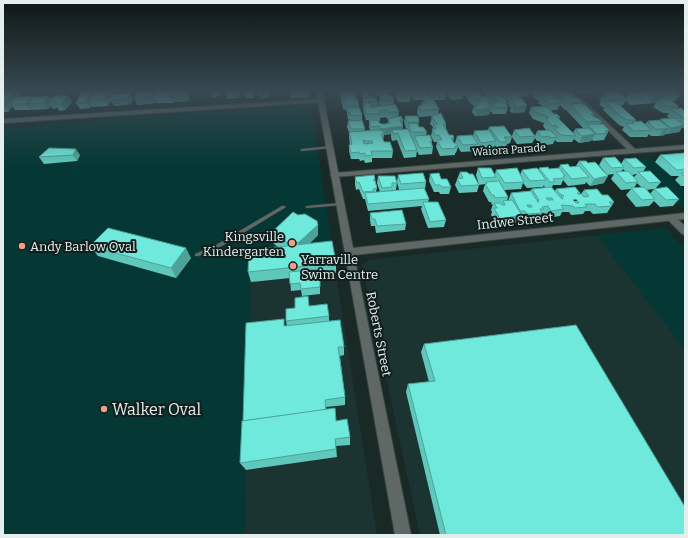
<svg xmlns="http://www.w3.org/2000/svg" width="688" height="538" viewBox="0 0 688 538" font-family="Bitter,serif">
<style>
.built{fill:#1c3431}
.green{fill:#053834}
.lines{fill:none;stroke-linecap:round;stroke-linejoin:round}
.service-casing{stroke:#354542;stroke-width:1}
.minor-casing{stroke:#354542;stroke-width:2}
.tertiary-casing{stroke:#354542;stroke-width:2}
.service{fill:#606866;fill-rule:evenodd}
.minor{fill:#606866;fill-rule:evenodd}
.tertiary{fill:#606866;fill-rule:evenodd}
.wall{fill:#5fc8bc;fill-rule:evenodd}
.shaded-wall{fill:#4da399}
.building{fill:#6ee9db;stroke:#4da399;fill-rule:evenodd}
.poi-dot{fill:#f49e88;stroke:#101f1d;stroke-width:1.5}
.labels{text-anchor:middle;dominant-baseline:central;stroke-width:4;stroke-linejoin:round;paint-order:stroke}
.far-street-label{font-size:11px;fill:#e4eeec;stroke:#101f1d}
.street-label{font-size:13px;fill:#e4eeec;stroke:#101f1d}
.poi-label{font-size:13px;fill:#e4eeec;stroke:#101f1d;text-anchor:start}
.near-poi-label{font-size:16px;fill:#e4eeec;stroke:#101f1d;text-anchor:start}
</style>
<rect width="100%" height="100%" fill="#192926"/>
<g class="built">
<polygon points="327,217 377,535 244,535 252,235"/>
<polygon points="665,228 685,249 685,535 420,535 362,265 368,260"/>
</g>
<g class="green">
<polygon points="196,90 210,90 208,103 192,104"/>
<polygon points="311,106 333,251 252,260 244,535 3,535 3,128 103,121 104,119"/>
<polygon points="651,158 685,190 685,207 680,207 631,159"/>
<polygon points="665,228 685,249 685,350 596,235"/>
</g>
<g class="lines">
<g class="service-casing">
<g id="service">
<polygon points="371,90 374,90 382,111 381,112 378,111"/>
<polygon points="330,146 331,146 331,148 302,151 300,150 302,149"/>
<polygon points="340,203 342,204 342,205 307,208 305,207 307,206"/>
<polygon points="282,206 284,206 286,207 220,247 199,256 195,256 195,254 216,245"/>
</g>
</g>
<g class="minor-casing">
<g id="minor">
<polygon points="576,97 580,97 635,149 685,145 685,149 334,177 330,175 334,173 627,149 576,99"/>
<polygon points="321,99 324,101 323,102 3,123 3,119"/>
<polygon points="671,215 674,216 685,226 685,235 682,234 668,220 667,218"/>
</g>
</g>
<g class="tertiary-casing">
<polygon id="tertiary" points="316,90 322,90 353,248 685,213 685,219 354,255 411,535 395,535"/>
</g>
<use href="#service" class="service"/>
<use href="#minor" class="minor"/>
<use href="#tertiary" class="tertiary"/>
</g>
<g class="wall">
<polygon points="69,90 94,90 95,92 114,94 130,93 133,99 131,104 114,106 111,100 108,106 92,107 92,105 90,108 80,109 76,103 80,95 78,91 69,91"/>
<polygon points="138,90 157,90 157,91 157,90 173,90 172,91 173,94 175,90 190,90 191,93 189,101 175,102 174,100 173,103 157,103 156,100 155,103 137,105"/>
<polygon points="240,90 239,98 227,99 225,92"/>
<polygon points="242,90 255,90 254,98 246,98 245,95 243,95"/>
<polygon points="257,90 270,90 270,97 260,98 260,96 258,96"/>
<polygon points="277,90 309,90 309,97 291,98 290,90 278,91"/>
<path d="M341 90 356 96V98L359 105V107L362 115V120L365 131 370 130 369 127V120H366L363 110V98L377 101V106H380L379 104 380 98 375 93 376 90H389V96L394 100 393 104 399 112 398 117 403 120 402 129H408L406 128 404 122 405 116 419 122 418 126 419 127 427 132 426 135 432 141V145L433 147 432 154 419 155 417 151 416 157 404 158 397 140 392 141 391 137V134L384 135 383 140 384 142 393 151 392 158H372V162L365 163 364 160 360 161 359 159H351L349 151V145H350L349 138V132L347 127 348 121 350 120V119L348 120 347 112 345 109H343L342 103H341ZM386 117 387 119H390H388V123L385 124H381L378 121H380V118Z"/>
<polygon points="361,90 372,90 372,97 362,98 361,94"/>
<polygon points="398,90 409,90 411,95 410,102 401,102 398,101 396,98 397,91 398,91"/>
<path d="M412 90H426L428 93 427 95H429L430 90H445L447 93 445 100H434L439 109 438 114 446 124V128L449 135 454 138 453 142 454 143H455L457 136H473L474 131 488 130 489 127 512 136 514 130 535 136 537 131 546 130 543 126 544 123 533 119 529 113 531 107H543L541 105 538 103 539 101 533 97 534 96 530 93V95H527V96L520 97 525 112 512 113 510 111 511 108 508 104 509 102 503 97 508 103 507 105 508 107 506 114H493L490 111 489 115 475 116 472 112 474 105H475H472L463 93 462 99 451 100 448 96 449 90H477L482 96 491 103 490 107 491 103 481 90H497L501 94V91L500 90H569L568 92 569 93 576 97 575 98 582 102V104L594 114 593 116 602 121 600 124 609 130 604 140 593 141 592 139 591 141 579 143 574 139 572 142H557L555 140 553 144 547 145 545 143 539 144 535 138 532 143 517 144 512 137 510 143 507 144 505 148 497 149 495 145 494 148 479 149 477 146 476 151 461 152 458 147 456 153H455V155L440 156 436 147 437 142H434L431 136 433 127 430 124 432 116 419 117 417 113 418 106H420L421 103H423V100H414L411 95ZM560 105 565 110H567V111L583 128 575 129 573 133 559 119 560 117 554 114 550 110H557Z"/>
<polygon points="578,90 593,90 592,92 581,93"/>
<path d="M632 90H673L680 95 675 101 672 102 678 106 677 109 685 111V129L682 127 679 132 666 134H665V135L659 136H651L649 134 647 137H630L622 130 624 127 619 125 603 110 604 107H602L599 104 601 101 599 100 603 94H604L605 92 626 98ZM626 101 630 105 646 104V103L648 104 656 102 653 107 663 113H669L667 116 670 119H660V120L648 121 645 124 635 122 636 120 620 106 623 105Z"/>
<polygon points="3,93 21,95 20,96 33,96 33,97 49,96 51,99 68,95 72,102 65,110 59,111 58,108 53,109 51,106 48,109 32,110 32,109 31,110 15,110 12,106 8,112 3,112"/>
<polygon points="49,148 80,155 77,161 44,164 39,157"/>
<polygon points="685,153 685,186 681,186 675,180 679,176 671,176 655,162 660,155"/>
<path d="M603 158 621 164 624 159 646 167 643 172 661 182 656 188 679 199 673 206 660 207 654 201 649 206 636 207 626 195 631 189 621 190 611 179 614 174 607 175 599 165ZM623 169 625 171 621 172ZM637 174 634 177 632 175ZM637 183 641 187 634 188ZM654 189 650 194 646 190Z"/>
<path d="M579 161 604 183 590 186 586 182 585 184 568 186 563 180 561 185H553L552 187 555 191 556 189 580 193 579 194H581L584 190 602 195 614 202 607 213 593 214 590 211H585L583 214 571 215 569 212H562L560 216 547 218 544 213H542L538 220 523 221 521 218H520L518 222 497 226 491 215 492 212 491 210 493 204 492 205 491 202H489L483 191 485 184 479 185 476 175 478 168 495 174 496 170 520 175 522 170 539 169V168L549 169 559 168 560 165 570 167 576 166ZM523 183 527 188 543 187 544 185 545 188 532 189 530 191 511 193 508 201H507L508 197 504 190 521 189ZM576 199 579 203 577 201H574L573 200Z"/>
<polygon points="460,172 469,174 479,185 477,192 459,193 455,185"/>
<polygon points="430,174 441,179 451,187 449,194 440,194 439,192 434,192 429,181"/>
<polygon points="398,175 426,182 425,189 429,199 428,202 446,220 444,227 428,228 421,209 422,206 368,211 365,199 363,199 359,189 356,190 355,184 355,177 375,179 377,188 376,192 380,192 377,183 378,176 397,183 396,190 391,190 391,191 399,190 397,182"/>
<polygon points="370,213 406,224 405,230 376,233 375,226 371,226 370,220"/>
<polygon points="271,233 318,235 309,244 336,263 336,273 320,274 320,294 302,296 301,290 291,291 290,278 251,282 248,272 278,247 273,243"/>
<polygon points="90,246 191,258 176,278 98,256"/>
<polygon points="309,306 329,316 329,321 344,347 344,355 340,356 345,397 345,405 326,407 326,410 350,437 350,445 336,446 337,457 246,470 240,463 243,421 286,326 287,326 286,321"/>
<polygon points="424,344 685,535 440,535 406,392 408,384 429,382 421,352"/>
</g>
<g class="shaded-wall">
<polygon points="16,90 17,90 21,95 14,104 10,104 12,106 8,112 3,105"/>
<polygon points="91,90 94,90 96,94 89,100 92,105 90,108 86,102"/>
<polygon points="110,90 112,90 114,94 130,93 133,99 131,104 114,106 111,100 108,106 104,99"/>
<polygon points="154,90 157,90 158,92 155,97 156,100 155,103 137,105 134,98"/>
<polygon points="189,90 190,90 191,93 189,101 175,102 174,100 173,103 170,97 172,91 174,96"/>
<polygon points="217,90 222,90 221,96 212,98 210,91"/>
<polygon points="238,90 240,90 239,98 238,91"/>
<polygon points="253,90 255,90 254,98 253,91"/>
<polygon points="270,90 270,97 260,98 259,92"/>
<polygon points="372,90 372,97 368,97 368,91"/>
<polygon points="68,95 72,102 65,110 61,104"/>
<polygon points="665,95 660,102 658,100 656,102 648,104 652,97"/>
<polygon points="33,96 37,102 28,104 32,109 31,110 26,104"/>
<polygon points="49,96 53,102 49,102 51,106 48,109 44,103"/>
<polygon points="527,105 525,112 512,113 514,107"/>
<polygon points="491,108 489,115 475,116 477,110"/>
<polygon points="684,125 679,132 666,134 671,128"/>
<polygon points="403,126 402,132 392,130 391,134 384,135 384,134 381,134 380,136 380,129"/>
<polygon points="669,128 665,135 659,136 664,129"/>
<polygon points="595,134 591,141 579,143 582,136"/>
<polygon points="76,149 80,155 77,161 73,155"/>
<polygon points="608,176 604,183 590,186 594,179"/>
<polygon points="522,215 518,222 497,226 500,219"/>
<polygon points="318,225 318,235 299,253 298,243"/>
<polygon points="293,241 294,251 291,254 289,244"/>
<polygon points="186,248 191,258 176,278 171,268"/>
</g>
<g class="building">
<polygon points="6,90 16,90 3,105 3,93"/>
<polygon points="78,90 91,90 90,92 93,91 86,102 76,103 81,93 79,93 81,90"/>
<polygon points="96,90 110,90 104,99 89,100"/>
<polygon points="138,90 154,90 152,96 134,98"/>
<polygon points="158,90 168,90 168,91 172,91 170,97 155,97"/>
<polygon points="175,90 189,90 187,94 172,96"/>
<polygon points="225,90 238,90 238,91 225,92"/>
<polygon points="245,90 253,90 253,91 245,92"/>
<polygon points="259,90 269,90 269,91 259,92"/>
<polygon points="290,90 309,90 309,91 290,92"/>
<polygon points="341,90 354,90 356,96 354,96 355,98 357,98 359,105 346,106 345,103 343,103 342,99 344,99 344,96 341,97"/>
<polygon points="362,90 372,90 362,91"/>
<polygon points="379,90 386,90 387,92 381,93"/>
<polygon points="399,90 409,90 411,95 402,96 398,94 397,91 400,91"/>
<polygon points="413,90 426,90 428,93 415,94"/>
<polygon points="431,90 445,90 447,93 433,94"/>
<polygon points="450,90 461,90 464,93 452,94"/>
<polygon points="467,90 477,90 482,96 486,96 491,103 488,103 491,108 477,110 474,105 478,105 476,103 481,101 479,99 474,98"/>
<polygon points="488,90 497,90 508,103 505,103 508,107 495,108 491,103 498,102"/>
<polygon points="504,90 514,90 527,105 514,107 512,105 516,105 511,98 514,97"/>
<polygon points="537,90 551,90 551,91 548,91 550,93 554,93 557,96 553,96 556,99 559,98 562,101 558,101 560,103 548,104 546,101 548,101 543,99 541,96 543,96 536,91 538,91"/>
<polygon points="555,90 567,90 566,90 569,93 572,93 576,97 573,97 575,98 578,98 582,102 568,103"/>
<polygon points="634,90 641,90 650,97 634,98 629,94 638,93"/>
<polygon points="651,90 673,90 680,95 668,96 660,91 665,95 652,97 648,94 654,92"/>
<polygon points="618,91 627,99 606,100 603,97 607,97 603,94 607,94 605,92"/>
<polygon points="130,93 128,98 110,100 113,94"/>
<polygon points="388,93 389,96 392,95 394,100 381,100 380,97 382,96 381,94"/>
<polygon points="68,95 61,104 55,104 57,102 49,102 53,96"/>
<polygon points="431,95 439,109 420,110 418,106 422,106 421,103 427,103 423,96"/>
<polygon points="33,96 26,104 10,104 16,97"/>
<polygon points="49,96 44,103 28,104 33,97"/>
<polygon points="374,97 377,101 364,102 363,98"/>
<polygon points="669,99 678,106 667,106 658,100"/>
<polygon points="615,101 636,120 628,120 623,118 607,104 609,104 607,102"/>
<polygon points="363,103 370,103 371,107 395,104 399,112 388,112 387,110 379,111 380,114 366,114"/>
<polygon points="581,103 585,105 594,114 591,114 593,116 602,121 587,122 570,104"/>
<polygon points="547,106 554,114 557,114 560,117 557,117 576,136 561,135 554,128 559,128 556,125 552,126 546,119 549,117 536,112 531,107"/>
<polygon points="359,107 362,115 351,116 350,113 348,113 347,110 349,109 348,108"/>
<polygon points="681,108 685,111 685,119 671,109"/>
<polygon points="441,113 446,124 443,124 449,135 453,135 454,138 451,138 454,143 456,143 458,146 455,146 456,148 442,149 437,140 442,140 439,135 435,135 432,129 436,129 434,124 438,124 431,117 433,117 432,115"/>
<polygon points="401,116 403,120 400,120 403,126 380,129 380,126 371,127 369,120 377,120 381,124 385,124 390,123 388,119 395,117"/>
<polygon points="405,116 418,116 419,122 407,122"/>
<polygon points="675,118 684,125 671,128 660,119"/>
<polygon points="362,120 365,129 351,129 348,121"/>
<polygon points="659,120 669,128 664,129 656,129 648,123 650,123 648,121"/>
<polygon points="641,121 652,130 634,131 626,124 634,123 632,122"/>
<polygon points="417,123 419,127 423,127 427,132 412,132 408,124"/>
<polygon points="587,124 603,124 609,130 605,131 608,133 597,134"/>
<polygon points="504,126 512,137 504,137 507,142 500,142 489,127"/>
<polygon points="529,128 535,136 520,137 514,130"/>
<polygon points="589,128 595,134 582,136 575,129"/>
<polygon points="408,129 417,150 405,151 398,133 393,134 392,130"/>
<path d="M379 130 383 131 384 134H381L384 142H390L393 151H371L372 155 365 156V153L360 154 359 152 351 153 349 145 352 144 349 132ZM363 140 366 141H372L373 143 364 144Z"/>
<polygon points="489,130 496,141 481,143 474,131"/>
<polygon points="550,130 557,137 550,138 549,136 542,137 537,131"/>
<polygon points="430,135 432,141 430,141 433,147 420,148 414,136"/>
<polygon points="472,135 478,144 463,145 457,136"/>
<polygon points="49,148 76,149 73,155 39,157"/>
<polygon points="685,153 685,169 677,170 660,155"/>
<polygon points="615,157 624,167 612,168 603,158"/>
<polygon points="636,158 646,167 634,168 624,159"/>
<polygon points="579,161 586,161 588,163 595,162 608,176 594,179"/>
<polygon points="568,164 570,167 579,166 589,177 572,179 560,165"/>
<polygon points="548,167 549,169 559,168 565,176 563,176 564,178 553,179 555,182 550,182 539,168"/>
<polygon points="478,168 491,168 496,177 482,178"/>
<polygon points="517,168 524,182 505,183 496,170"/>
<polygon points="537,168 546,180 530,181 522,170"/>
<polygon points="628,171 638,182 626,183 616,172"/>
<polygon points="650,171 661,182 649,183 638,172"/>
<polygon points="460,172 467,172 469,174 473,174 479,185 461,186 457,179 463,178"/>
<polygon points="423,173 426,182 401,184 398,175"/>
<polygon points="439,173 441,179 447,179 451,187 442,187 440,185 435,185 430,174"/>
<polygon points="681,173 685,173 685,177"/>
<polygon points="374,175 375,179 373,180 375,181 377,188 373,189 374,191 363,192 359,182 357,183 355,177"/>
<polygon points="378,176 395,176 397,183 392,183 392,187 382,188"/>
<polygon points="499,181 508,197 495,198 494,195 492,195 485,184 487,184 486,182"/>
<path d="M551 187 562 199H563L561 196H564L560 194 556 189 575 187 580 193H577L578 194H581L584 197 589 196 584 190 597 189 602 195H608L614 202H609L612 206 598 207 595 204H585L587 207 575 208 573 206 561 205 564 209 551 211 548 206 542 207 544 209H540L542 213 527 214 525 211H520L511 193 531 191 538 202H539L538 200H539L532 189ZM546 198H552L553 200H548ZM576 199 579 203H576L573 200ZM527 205H531L532 207H528Z"/>
<polygon points="644,187 655,199 642,200 631,188"/>
<polygon points="667,187 679,199 666,200 654,189"/>
<polygon points="424,188 429,199 368,204 365,193"/>
<polygon points="512,200 522,215 500,219 494,208 497,208 494,203 500,203 502,205 505,205 503,201"/>
<polygon points="423,202 438,202 446,220 430,222"/>
<polygon points="402,210 406,224 377,226 375,219 372,219 370,213"/>
<polygon points="293,212 298,215 305,214 317,221 318,225 298,243 293,241 289,244 271,233"/>
<polygon points="108,228 186,248 171,268 90,246"/>
<polygon points="332,241 336,263 248,272 249,250"/>
<polygon points="320,269 320,287 301,289 300,283 290,284 289,272"/>
<polygon points="308,296 309,306 327,304 329,316 286,321 286,309 295,308 295,298"/>
<polygon points="284,319 284,326 340,320 344,347 338,347 345,397 325,400 326,410 243,421 246,323"/>
<polygon points="576,325 685,507 685,535 446,535 408,384 435,381 424,344"/>
<polygon points="335,408 336,421 347,419 350,437 335,439 336,449 240,463 242,421"/>
</g>
<linearGradient id="sky" x2="0" y2="1"><stop stop-color="#0e1715"/><stop offset="0.55" stop-color="#384952"/><stop offset="1" stop-color="#384952" stop-opacity="0"/></linearGradient>
<rect width="688" height="165" fill="url(#sky)"/>
<g class="poi-dot">
<circle cx="292" cy="243" r="4"/>
<circle cx="22" cy="246" r="4"/>
<circle cx="293" cy="266" r="4"/>
<circle cx="104" cy="409" r="4"/>
</g>
<g class="labels">
<g class="far-street-label">
<text transform="translate(509 150) rotate(-4)">Waiora Parade</text>
</g>
<g class="street-label">
<text transform="translate(515 221) rotate(-6)">Indwe Street</text>
<text transform="translate(379 334) rotate(79)">Roberts Street</text>
</g>
<g class="poi-label">
<text x="284" y="236" text-anchor="end">Kingsville<tspan x="284" dy="15">Kindergarten</tspan></text>
<text x="30" y="246">Andy Barlow Oval</text>
<text x="301" y="259">Yarraville<tspan x="301" dy="15">Swim Centre</tspan></text>
</g>
<g class="near-poi-label">
<text x="112" y="409">Walker Oval</text>
</g>
</g>
<rect width="688" height="538" fill="none" stroke="#e4eeec" stroke-width="8"/>
</svg>
